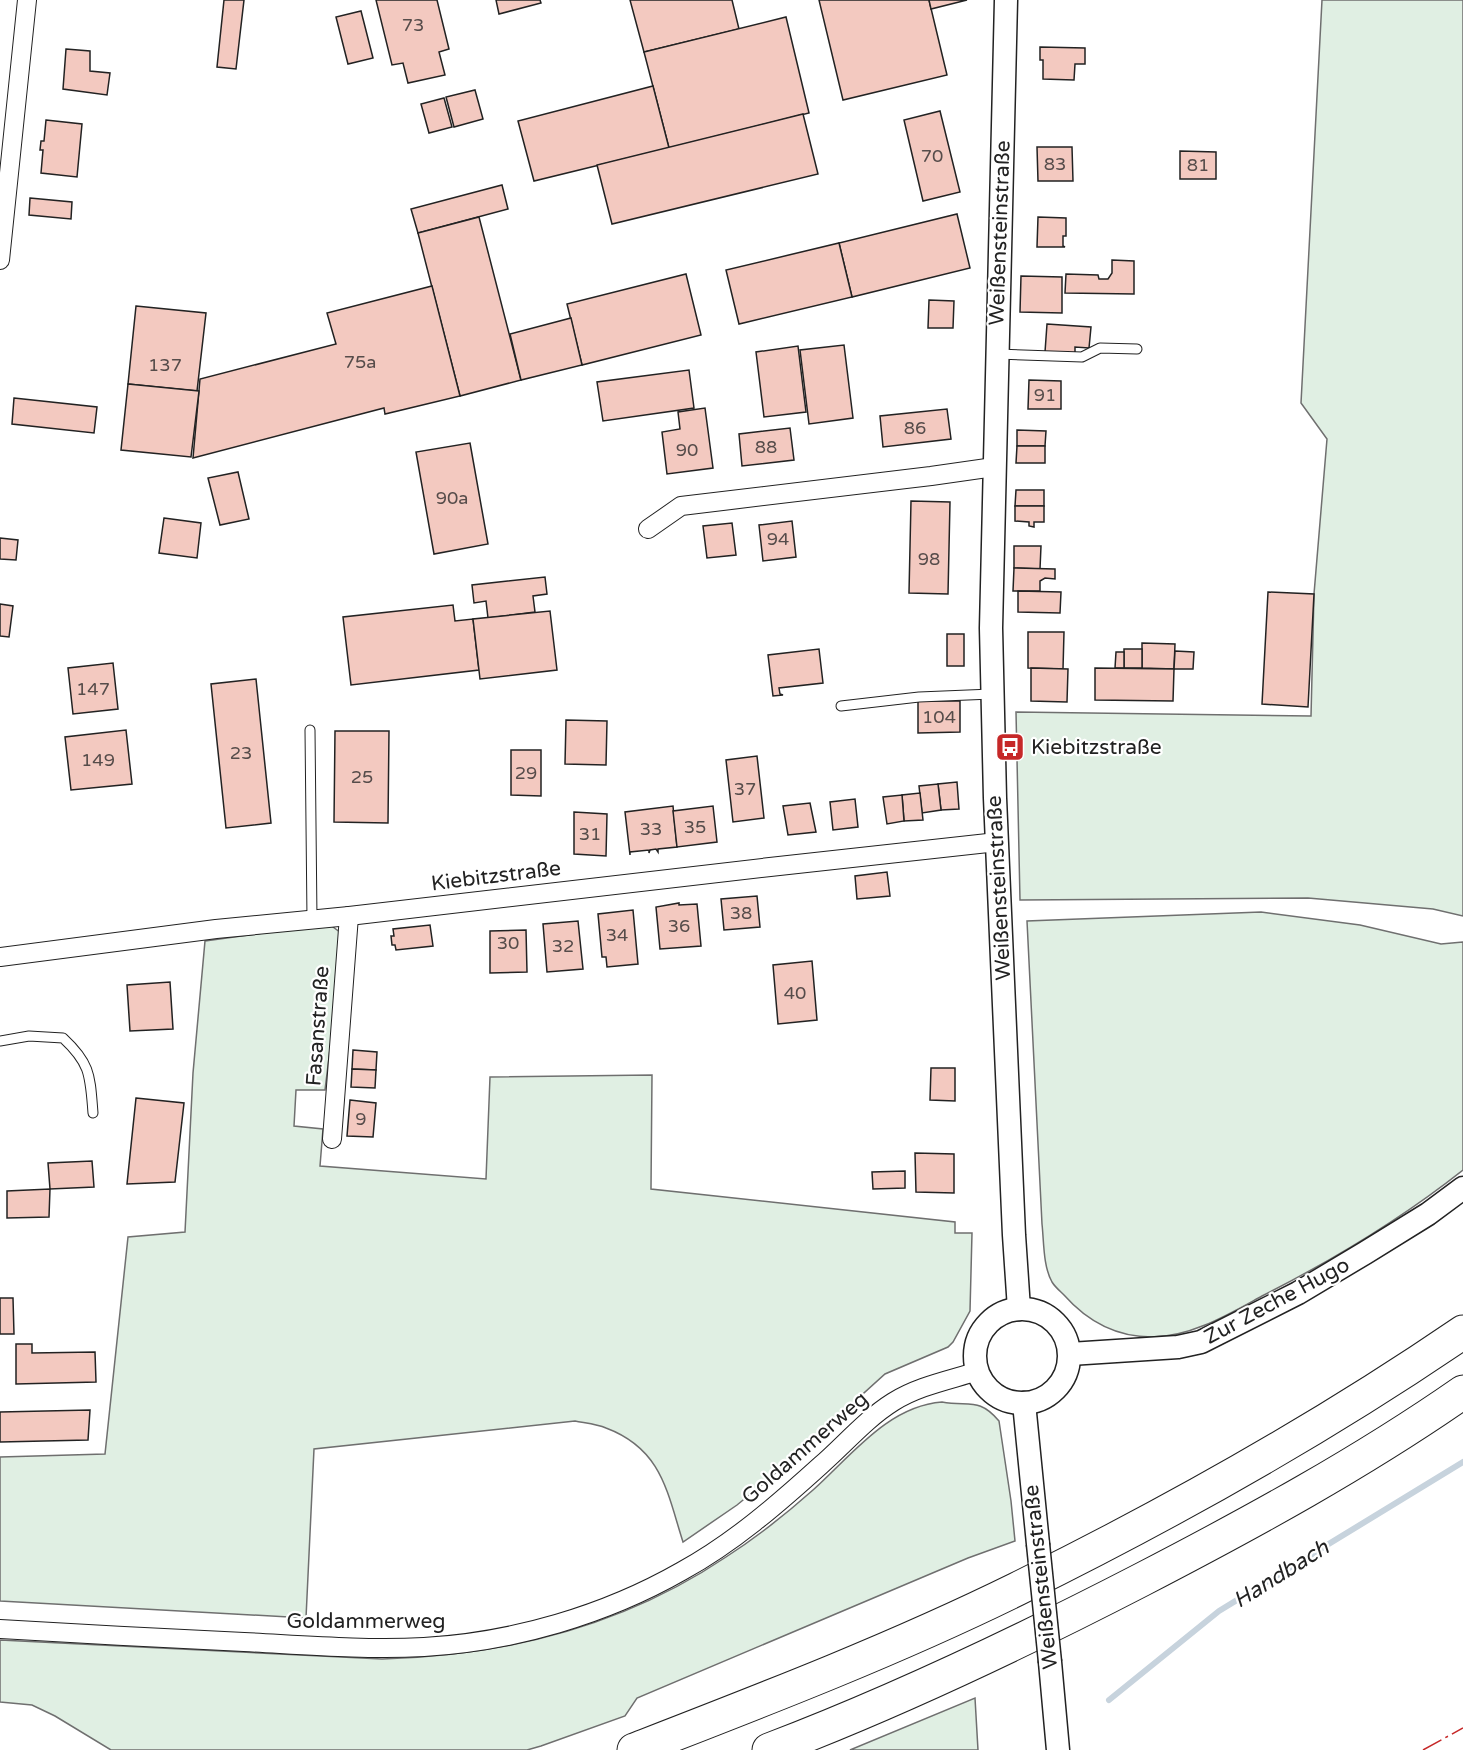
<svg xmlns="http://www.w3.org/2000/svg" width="1463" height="1750" viewBox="0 0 1463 1750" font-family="'Varela Round',sans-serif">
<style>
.green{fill:#e0efe3;stroke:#6f6f6f;stroke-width:1.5}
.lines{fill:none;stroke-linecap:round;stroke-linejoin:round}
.stream{stroke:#c7d3dd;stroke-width:6}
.building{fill:#f3c9c0;stroke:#222;stroke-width:1.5}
.service-casing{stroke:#222;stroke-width:11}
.minor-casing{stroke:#222;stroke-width:20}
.tertiary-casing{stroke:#222;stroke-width:25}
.motorway-casing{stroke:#222;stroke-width:35}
.service{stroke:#fff;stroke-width:9}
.minor{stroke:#fff;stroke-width:18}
.tertiary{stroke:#fff;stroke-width:22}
.motorway{stroke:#fff;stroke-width:33}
.tertiary-bridge-casing{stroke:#222;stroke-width:25;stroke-linecap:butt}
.tertiary-bridge{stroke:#fff;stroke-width:22}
.power{stroke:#c62828;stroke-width:1.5;stroke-dasharray:21 4.5 3 4.5;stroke-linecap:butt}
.labels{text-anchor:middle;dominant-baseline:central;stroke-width:4.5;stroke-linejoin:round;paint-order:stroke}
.number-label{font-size:18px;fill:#564c4a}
.street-label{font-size:21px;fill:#222;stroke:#fff}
.poi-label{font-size:21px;fill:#222;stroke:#fff;text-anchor:start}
.water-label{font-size:22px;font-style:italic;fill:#222;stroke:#fff}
</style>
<rect width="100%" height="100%" fill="#fff"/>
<g class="green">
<polygon points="1322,0 1463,0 1463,916 1433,909 1308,898 1020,900 1016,712 1311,716 1314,594 1327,439 1301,403"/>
<path d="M1261 912 1360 925 1441 944 1463 942V1170C1401 1219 1333 1260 1262 1296 1229 1314 1191 1337 1152 1337 1117 1337 1087 1321 1064 1295 1060 1291 1055 1287 1052 1282 1043 1266 1044 1242 1042 1224L1027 921Z"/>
<path d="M329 924 341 933 343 943 325 1090H296L294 1126 323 1129 320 1166 486 1179 490 1077 652 1075 651 1189 955 1222V1233H972L970 1311 953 1342 948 1347 885 1374 770 1478 737 1505 683 1542C667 1492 662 1449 606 1428 597 1424 585 1423 575 1421L314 1449 306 1618 0 1601V1457L105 1454 128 1237 185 1232 193 1073 205 941Z"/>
<path d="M942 1402C969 1407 979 1397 999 1421L1011 1501 1015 1541 968 1558 637 1698 625 1716 541 1746 527 1750H111L55 1716 32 1705 0 1702V1640L382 1659C506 1656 622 1627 726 1557 757 1537 786 1514 813 1490 851 1456 888 1406 942 1402Z"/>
<polygon points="975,1698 978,1750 850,1750"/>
</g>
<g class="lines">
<polyline class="stream" points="1109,1700 1219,1611 1463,1462"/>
</g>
<g class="building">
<polygon points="224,0 244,0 236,69 217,67"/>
<polygon points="376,0 437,0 449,49 439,52 445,75 408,83 403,63 392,65"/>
<polygon points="496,0 540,0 541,3 499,14"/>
<polygon points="630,0 732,0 739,29 644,52"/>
<polygon points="819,0 929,0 947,75 843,100"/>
<polygon points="929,0 967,0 931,9"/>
<polygon points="361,11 373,58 348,64 336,17"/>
<polygon points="786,17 809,113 669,148 644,52"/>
<polygon points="1040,47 1085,48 1085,64 1075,64 1074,80 1043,79 1043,60 1040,60"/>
<polygon points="66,49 90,51 90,71 110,73 107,95 63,89"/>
<polygon points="653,86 669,148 534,181 518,121"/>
<polygon points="475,90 483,119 454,127 446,97"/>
<polygon points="444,98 452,127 429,133 421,104"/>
<polygon points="940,111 960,192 923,201 904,120"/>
<polygon points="803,114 818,174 612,224 597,165"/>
<polygon points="46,120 82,124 77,177 41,173 43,150 40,150 41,141 44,141"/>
<polygon points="1037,147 1072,147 1073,181 1038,181"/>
<polygon points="1180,151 1216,152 1216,179 1180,179"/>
<polygon points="502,185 508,209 418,233 411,209"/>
<polygon points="30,198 72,202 71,219 29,215"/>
<polygon points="957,214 970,268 852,297 839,243"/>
<polygon points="479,217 521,380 460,396 418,233"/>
<polygon points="1038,217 1066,218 1066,236 1063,236 1063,246 1065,247 1037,247"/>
<polygon points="839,243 852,297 739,324 726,270"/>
<polygon points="1112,260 1134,261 1134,294 1065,293 1066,274 1098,275 1099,279 1108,279 1112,273"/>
<polygon points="686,274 701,335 582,365 567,304"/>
<polygon points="1021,276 1062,277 1062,313 1020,312"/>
<polygon points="432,286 460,396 385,414 384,408 193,458 200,379 336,344 327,313"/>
<polygon points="929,300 954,301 953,328 928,328"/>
<polygon points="136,306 206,313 197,391 128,384"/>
<polygon points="571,318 582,365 521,380 510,334"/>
<polygon points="1047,324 1091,327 1089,348 1075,347 1075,354 1045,352"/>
<polygon points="844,345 853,418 809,424 800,350"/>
<polygon points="798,346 806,412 764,417 756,352"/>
<polygon points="689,370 694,408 603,421 597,382"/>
<polygon points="1029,380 1061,381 1061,409 1028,409"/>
<polygon points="128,384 199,391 191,457 121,450"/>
<polygon points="14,398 97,407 94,433 12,424"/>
<polygon points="705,408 713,468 667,474 662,432 680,429 678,412"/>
<polygon points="947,409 951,439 883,447 880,416"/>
<polygon points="790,428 794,460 742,466 739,434"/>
<polygon points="1017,430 1046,431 1045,446 1017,446"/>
<polygon points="470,443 488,544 434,554 416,452"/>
<polygon points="1017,446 1045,446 1045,463 1016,463"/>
<polygon points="238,472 249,519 220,525 208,478"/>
<polygon points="1016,490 1044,490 1044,506 1015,506"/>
<polygon points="911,501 950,502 948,594 909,593"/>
<polygon points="1015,506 1044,506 1044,522 1034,522 1034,527 1029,526 1029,522 1015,521"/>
<polygon points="164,518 201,523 197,558 159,553"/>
<polygon points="792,521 796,557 763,561 759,525"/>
<polygon points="732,523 736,555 707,558 703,526"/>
<polygon points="0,538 18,540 16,560 0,559"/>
<polygon points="1014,546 1041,546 1040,569 1014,568"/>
<polygon points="1014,568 1055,569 1055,579 1045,578 1040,581 1040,591 1013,591"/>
<polygon points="545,577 547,594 533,596 535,612 488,618 486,601 474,603 472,585"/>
<polygon points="1018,591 1061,592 1060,613 1018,612"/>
<polygon points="1268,592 1314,594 1308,707 1262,704"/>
<polygon points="0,604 13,606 9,637 0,636"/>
<polygon points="453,605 455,621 473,619 479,670 351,685 343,617"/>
<polygon points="550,611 557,670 480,679 473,619"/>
<polygon points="1028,632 1064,632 1063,669 1028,668"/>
<rect x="947" y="634" width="17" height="32"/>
<polygon points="1142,643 1175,644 1174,669 1142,668"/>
<polygon points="819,649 823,683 779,688 780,694 783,695 773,696 768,655"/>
<rect x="1124" y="649" width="18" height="19"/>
<polygon points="1175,651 1194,652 1193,669 1174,669"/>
<polygon points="1116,652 1124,652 1124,668 1115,668"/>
<polygon points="113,663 118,709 73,714 68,668"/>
<polygon points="1031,668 1068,669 1067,702 1031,701"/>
<polygon points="1095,668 1174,669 1173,701 1095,700"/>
<polygon points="256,679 271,823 226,828 211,684"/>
<polygon points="918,701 960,701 960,732 918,733"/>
<polygon points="566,720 607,721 606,765 565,764"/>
<polygon points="126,730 132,784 71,790 65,737"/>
<polygon points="335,731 389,731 388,823 334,822"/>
<polygon points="511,750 541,750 541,796 511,795"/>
<polygon points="757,756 764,818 733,822 726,760"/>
<polygon points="957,782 959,809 941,810 938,784"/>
<polygon points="938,784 941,810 922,813 919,786"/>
<polygon points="920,793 923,820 904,821 902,795"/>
<polygon points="902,795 904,821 887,824 883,797"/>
<polygon points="855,799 858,827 833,830 830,802"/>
<polygon points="810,803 816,832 788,835 783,806"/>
<polygon points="673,806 677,847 658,849 658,852 656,849 650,850 649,853 649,850 630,852 630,855 625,812"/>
<polygon points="713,806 717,842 677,847 673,811"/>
<polygon points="574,812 607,814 606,856 574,854"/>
<polygon points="887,872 890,896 857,899 855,876"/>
<polygon points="757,896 760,927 724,930 721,899"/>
<polygon points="679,903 679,905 697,904 701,946 660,949 656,907"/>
<polygon points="633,910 638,964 607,967 606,957 602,957 598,914"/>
<polygon points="578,921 583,969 547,972 543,924"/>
<polygon points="430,925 433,946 396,950 395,945 392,945 391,936 394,936 393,929"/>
<polygon points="526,930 527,972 490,973 490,931"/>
<polygon points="812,961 817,1020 778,1024 773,965"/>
<polygon points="170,982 173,1029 130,1031 127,985"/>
<polygon points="353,1050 377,1052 376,1070 352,1069"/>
<polygon points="931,1068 955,1068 955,1101 930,1100"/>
<polygon points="352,1069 376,1070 375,1088 351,1087"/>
<polygon points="136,1098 184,1103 175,1182 127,1184"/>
<polygon points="350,1100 376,1103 373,1137 347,1136"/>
<polygon points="915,1153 954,1154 954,1193 916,1192"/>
<polygon points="92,1161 94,1187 50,1189 48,1163"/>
<polygon points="905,1171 905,1188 873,1189 872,1172"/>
<polygon points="50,1189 49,1217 7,1218 7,1191"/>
<polygon points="0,1298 13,1298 14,1334 0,1334"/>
<polygon points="16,1344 32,1344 32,1353 95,1352 96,1382 16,1384"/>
<polygon points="90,1410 88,1440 0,1442 0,1412"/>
</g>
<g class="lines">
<g class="service-casing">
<g id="service">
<polyline points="997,354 1082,357 1100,348 1137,349"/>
<polyline points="841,706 919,697 992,694"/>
<polyline points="310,730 312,919"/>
<path d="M0 1041 29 1036 63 1038C91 1064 90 1076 93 1113"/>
</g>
</g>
<g class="minor-casing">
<g id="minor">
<polyline points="0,260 27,0"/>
<polyline points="648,529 681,506 931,476 994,467"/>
<polyline points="0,957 216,929 349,916 770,867 997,842"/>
<polyline points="332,1139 349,916"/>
<path d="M0 1629C81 1634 163 1638 244 1642 304 1645 364 1650 424 1647 513 1642 605 1615 682 1571 733 1543 778 1504 821 1465 845 1444 866 1419 893 1402 918 1386 950 1380 978 1371"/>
</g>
</g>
<g class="tertiary-casing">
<g id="tertiary">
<polyline points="1006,0 991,628 995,798 1014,1235 1019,1309"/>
<circle cx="1022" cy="1356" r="47"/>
<polyline points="1070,1354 1178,1347 1201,1342 1298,1293 1365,1253 1428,1214 1463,1188"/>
<polyline points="1024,1403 1038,1544"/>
<polyline points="1050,1662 1058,1750"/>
</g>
</g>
<g class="motorway-casing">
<g id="motorway">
<path d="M634 1750C763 1700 893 1650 1017 1589 1171 1513 1321 1429 1463 1332"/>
<path d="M769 1750C898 1701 1019 1643 1141 1580 1251 1523 1361 1463 1463 1392"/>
</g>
</g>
<use href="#service" class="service"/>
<use href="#minor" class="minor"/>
<use href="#tertiary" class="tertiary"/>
<use href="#motorway" class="motorway"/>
<g class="tertiary-bridge-casing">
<polyline id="tertiary-bridge" points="1038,1544 1050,1662"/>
</g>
<use href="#tertiary-bridge" class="tertiary-bridge"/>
<polyline class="power" points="1423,1750 1463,1728"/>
</g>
<defs>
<g id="bus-square" transform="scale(1.5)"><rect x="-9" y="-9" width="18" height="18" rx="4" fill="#c62828" stroke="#fff"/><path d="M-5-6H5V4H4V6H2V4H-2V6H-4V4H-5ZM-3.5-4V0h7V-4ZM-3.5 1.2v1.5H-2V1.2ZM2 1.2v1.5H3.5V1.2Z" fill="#fff"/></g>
</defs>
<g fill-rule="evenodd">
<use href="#bus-square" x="1010" y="747"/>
</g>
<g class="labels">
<g class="number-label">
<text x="413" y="25">73</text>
<text x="932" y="156">70</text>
<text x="1055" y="164">83</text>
<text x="1198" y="165">81</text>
<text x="360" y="362">75a</text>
<text x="165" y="365">137</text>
<text x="1045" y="395">91</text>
<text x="915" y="428">86</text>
<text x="766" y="447">88</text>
<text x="687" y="450">90</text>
<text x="452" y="498">90a</text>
<text x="778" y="539">94</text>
<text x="929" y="559">98</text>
<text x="93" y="689">147</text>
<text x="939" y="717">104</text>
<text x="241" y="753">23</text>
<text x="98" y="760">149</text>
<text x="526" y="773">29</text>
<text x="362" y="777">25</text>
<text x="745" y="789">37</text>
<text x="695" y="827">35</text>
<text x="651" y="829">33</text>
<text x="590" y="834">31</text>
<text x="741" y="913">38</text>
<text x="679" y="926">36</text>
<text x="617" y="935">34</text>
<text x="508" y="943">30</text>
<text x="563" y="946">32</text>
<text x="795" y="993">40</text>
<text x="361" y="1119">9</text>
</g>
<g class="street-label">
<text transform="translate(1000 233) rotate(-88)">Weißensteinstraße</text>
<text transform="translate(496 876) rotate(-7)">Kiebitzstraße</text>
<text transform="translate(999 888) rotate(-93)">Weißensteinstraße</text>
<text transform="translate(318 1026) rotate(-86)">Fasanstraße</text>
<text transform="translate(1277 1301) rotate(-28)">Zur Zeche Hugo</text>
<text transform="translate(805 1448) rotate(-41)">Goldammerweg</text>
<text transform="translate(1041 1577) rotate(-96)">Weißensteinstraße</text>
<text x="366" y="1621">Goldammerweg</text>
</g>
<g class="poi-label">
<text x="1031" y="747">Kiebitzstraße</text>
</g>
<g class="water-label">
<text transform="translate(1281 1574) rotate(-32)">Handbach</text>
</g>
</g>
</svg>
